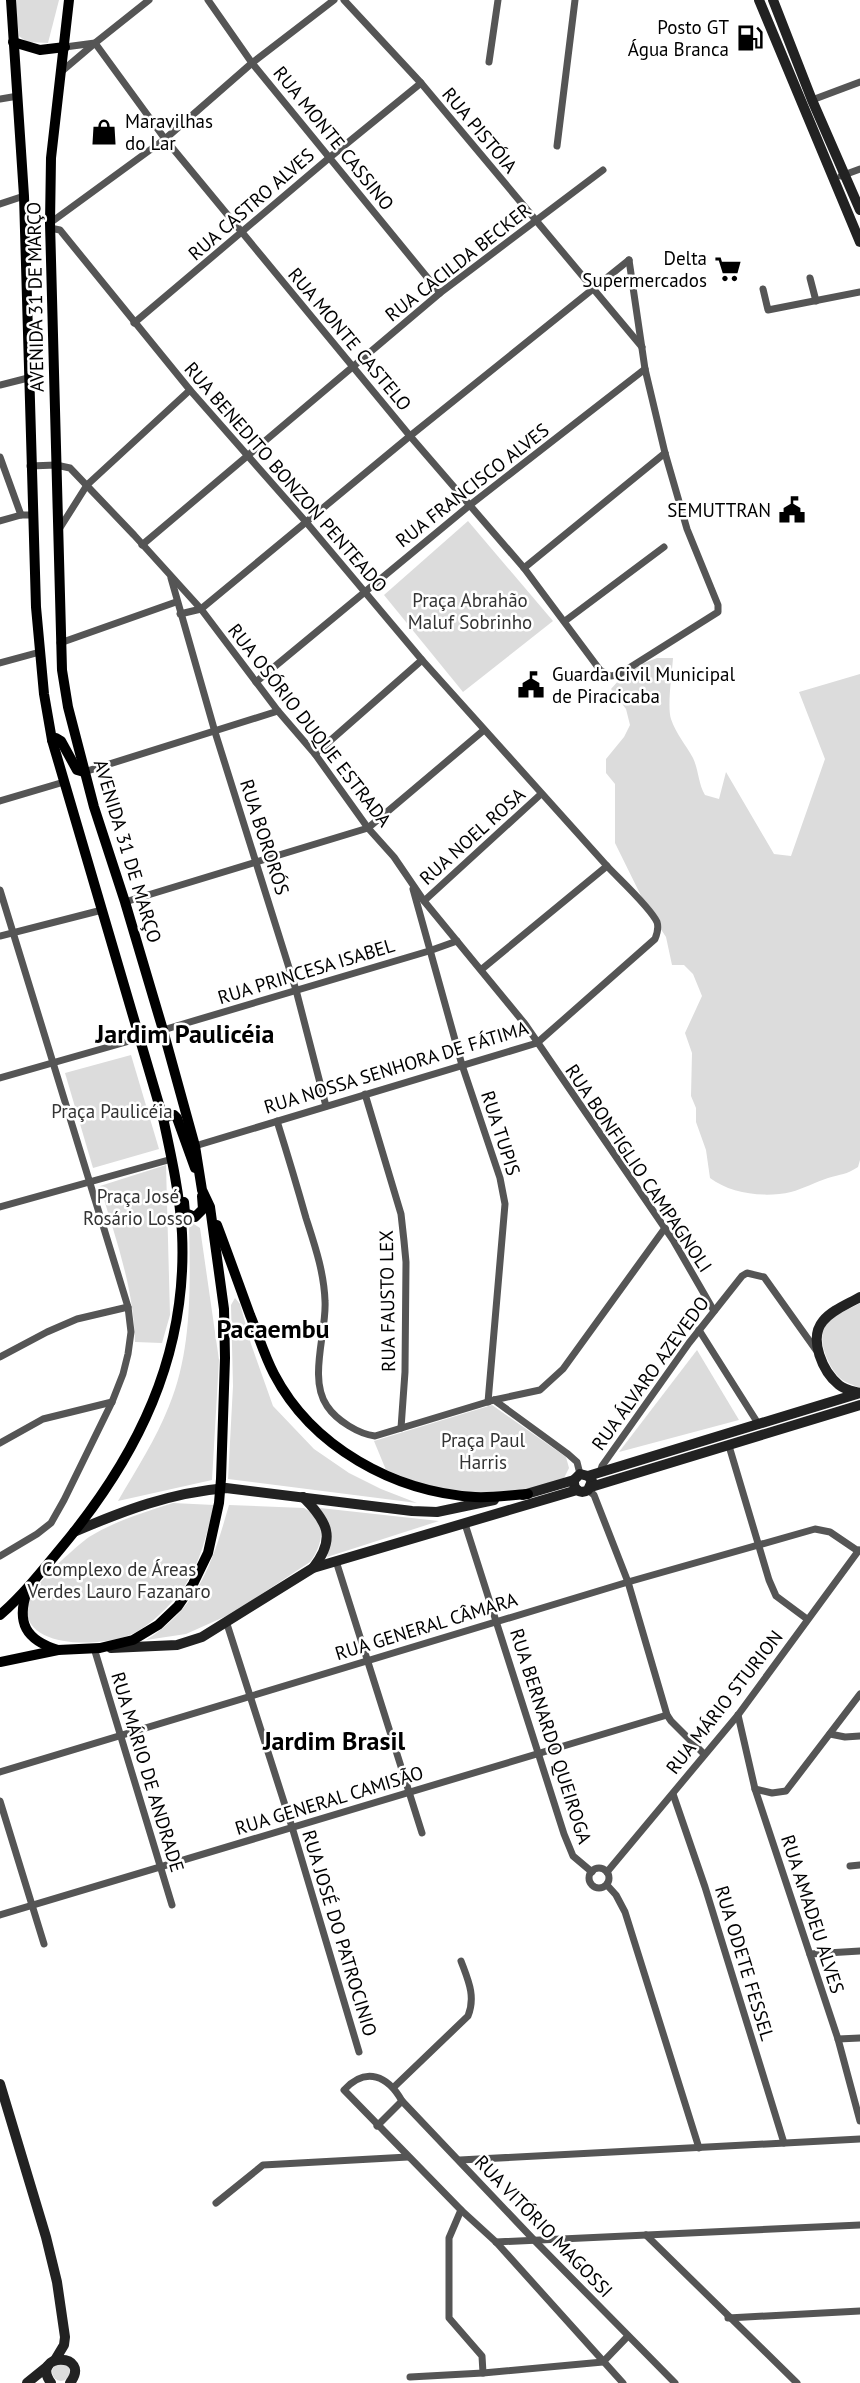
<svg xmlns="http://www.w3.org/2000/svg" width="860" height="2383" viewBox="0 0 860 2383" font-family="'PT Sans',sans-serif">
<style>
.green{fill:#dcdcdc}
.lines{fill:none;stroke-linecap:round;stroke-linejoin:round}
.street{stroke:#555;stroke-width:7}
.secondary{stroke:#222;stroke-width:10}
.primary{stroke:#000;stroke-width:10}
.labels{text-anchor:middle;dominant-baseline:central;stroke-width:5;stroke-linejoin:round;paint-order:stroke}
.poi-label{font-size:19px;fill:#000;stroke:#fff;text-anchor:end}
.street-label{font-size:19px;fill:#000;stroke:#fff}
.park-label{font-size:19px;fill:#333;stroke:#fff}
.district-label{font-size:26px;font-weight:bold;fill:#000;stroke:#fff}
</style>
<rect width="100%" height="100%" fill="#fff"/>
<g class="green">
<polygon points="15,0 59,0 48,43 27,42 19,36"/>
<polygon points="468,521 553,621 463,692 384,595"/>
<path d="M657 658H673C672 673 667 707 671 719 676 734 686 745 693 758 699 771 698 783 705 795L719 799 726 772 774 854 791 856 825 759 799 692 860 674V1160L858 1167C846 1175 841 1174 828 1178 815 1182 803 1189 791 1192 765 1198 731 1194 710 1178L706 1150 696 1122V1108L691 1096 692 1053 685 1033 702 996 693 974 684 965H672L666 937 647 908 615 843V784L606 773V759L624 737 630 725 626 709 611 689 629 669Z"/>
<polygon points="131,1055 159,1149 93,1168 65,1073"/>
<path d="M166 1165 170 1315 162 1343 135 1342C134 1288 115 1237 100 1186Z"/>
<path d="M189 1221 200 1228 219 1360 212 1480 118 1501C136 1470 156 1439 169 1406 193 1348 190 1282 189 1221Z"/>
<polygon points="235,1298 240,1304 251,1344 273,1406 314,1449 349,1473 381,1489 417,1503 228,1479 233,1386 231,1305"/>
<path d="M860 1303V1388C854 1385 845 1383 840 1378 828 1367 815 1337 827 1323 835 1314 850 1309 860 1303Z"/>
<polygon points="697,1350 739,1420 619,1452"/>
<polygon points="492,1405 566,1457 569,1468 563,1480 524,1491 477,1493 427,1486 386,1470 374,1441"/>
<path d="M173 1503 214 1505C205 1541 198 1574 172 1602 162 1613 145 1629 130 1635 103 1646 26 1651 26 1607 26 1591 75 1547 89 1537 115 1521 145 1512 173 1503Z"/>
<path d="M229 1505 304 1508C327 1521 324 1543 310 1562L233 1613 186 1634 146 1640C199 1607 213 1561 229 1505Z"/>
<path d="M320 1508 439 1521 327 1557C332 1538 331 1525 320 1508Z"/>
<circle cx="61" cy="2372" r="9"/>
</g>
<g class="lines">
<g class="street">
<polyline points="208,0 252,63 440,293"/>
<polyline points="344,0 421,83 642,347"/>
<polyline points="65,47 95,43 149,0"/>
<polyline points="489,62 498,0"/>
<polyline points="62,71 95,43 165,139 410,436 524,568 600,670 610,676 618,675 718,612 718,605 687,529 665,453 645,369 629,260"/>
<polyline points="0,99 18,96"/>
<polyline points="812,100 860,82"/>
<polyline points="557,146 575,0"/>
<polyline points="841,176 860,169"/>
<polyline points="0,204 24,196"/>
<polyline points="50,223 165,139 252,63 334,0"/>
<path d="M50 228 60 230 190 390 306 522 422 660 607 866C619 879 650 907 657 922 659 928 657 934 655 939L537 1043 195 1146"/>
<polyline points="810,278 816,301"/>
<polyline points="763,289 768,310 860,292"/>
<polyline points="134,323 329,158 421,83"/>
<polyline points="0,385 28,378"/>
<polyline points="0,457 21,515"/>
<polyline points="30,466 56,465 70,468 134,535 201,609 278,711 315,754 368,828 394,857 424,901 525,1024 673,1240 714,1311"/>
<polyline points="0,521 21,515 32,515"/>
<polyline points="58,531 87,485 190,390"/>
<polyline points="142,545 440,293 603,170"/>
<polyline points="524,568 665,453"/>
<polyline points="171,578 215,732 296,990 326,1106"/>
<polyline points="180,614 201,609 410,436 629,260"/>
<polyline points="565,621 664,547"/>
<polyline points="60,643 176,602"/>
<polyline points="0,663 40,652"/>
<polyline points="256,682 470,505 645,369"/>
<polyline points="315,754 422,660"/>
<polyline points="84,772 278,711"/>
<polyline points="0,801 64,782"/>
<polyline points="413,889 462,1065 500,1178 505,1204 488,1402"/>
<polyline points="0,890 128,1307 131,1332 128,1354 123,1374 112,1402 64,1500 51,1523 37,1534 0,1556"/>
<polyline points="424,901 541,794"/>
<polyline points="125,902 368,828 484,730"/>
<polyline points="0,936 102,910"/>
<polyline points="482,969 607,866"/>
<polyline points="163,1030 429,951 457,941"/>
<polyline points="0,1078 140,1038"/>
<polyline points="365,1094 401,1214 404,1241 406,1262 405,1372 401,1428"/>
<path d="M277 1121C287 1153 297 1186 306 1218 315 1246 324 1272 325 1301 327 1331 308 1379 327 1406 337 1421 359 1434 375 1436L494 1400 540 1390 563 1369 665 1228"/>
<polyline points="0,1207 172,1159"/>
<polyline points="699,1330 759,1425"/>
<polyline points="0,1357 47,1332 77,1319 128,1307"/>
<polyline points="494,1400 568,1454 577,1462 580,1474"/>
<polyline points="0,1443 43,1419 112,1402"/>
<polyline points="729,1446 769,1580 776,1596 807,1619"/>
<polyline points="600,1472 602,1466 689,1343 742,1276 747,1273 764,1277 816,1350"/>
<polyline points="588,1490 594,1495 628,1582 667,1715 671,1721 704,1754"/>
<polyline points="465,1524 564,1834 573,1856 592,1872"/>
<polyline points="336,1561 422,1833"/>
<polyline points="227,1624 292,1827 359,2052"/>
<polyline points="94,1648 172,1905"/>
<polyline points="738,1715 755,1789 838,2039 860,2121"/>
<polyline points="830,1734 845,1737 860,1736"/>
<polyline points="0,1772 628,1582 815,1529 830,1532 858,1551"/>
<polyline points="755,1789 772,1793 786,1791 860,1694"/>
<polyline points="673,1794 705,1887 784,2143"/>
<polyline points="0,1801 44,1944"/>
<polyline points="850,1866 860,1865"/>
<circle cx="599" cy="1878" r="10"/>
<polyline points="607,1872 738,1715 859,1550"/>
<polyline points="607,1885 616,1895 625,1912 699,2148"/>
<polyline points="0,1915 667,1715"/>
<polyline points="810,1954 860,1951"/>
<polyline points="838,2039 860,2038"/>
<path d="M394 2087 468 2016C476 1996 468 1980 461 1961"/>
<polyline points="377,2126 402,2101"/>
<polyline points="460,2160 860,2139"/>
<polyline points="216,2203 263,2165 408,2157"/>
<polyline points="461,2210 449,2238 449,2318 482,2356 483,2373"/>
<polyline points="646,2235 797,2383"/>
<polyline points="496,2242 860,2225"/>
<polyline points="728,2318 860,2311"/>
<polyline points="410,2377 483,2373 603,2362 628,2336"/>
<path d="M623 2383 496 2242 461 2210 344 2090C366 2066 388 2076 402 2101L534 2240 675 2383"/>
</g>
<g class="secondary">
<polyline points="759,0 860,242"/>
<polyline points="773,0 812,100 860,210"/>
<path d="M860 1393C853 1391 845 1390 839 1385 823 1372 808 1339 823 1321 832 1310 848 1304 860 1297"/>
<path d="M588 1476 592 1481 588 1490C580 1495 573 1489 574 1480L580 1474 588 1476 860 1393"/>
<polyline points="591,1487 860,1405"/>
<polyline points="523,1495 574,1480"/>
<path d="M303 1497C327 1521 337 1538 313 1568"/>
<path d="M74 1532C125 1510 170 1493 226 1488L412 1511 437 1512 494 1500"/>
<polyline points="111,1648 177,1645 202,1637 313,1568 577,1490"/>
<polyline points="0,2084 46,2237 57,2282 65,2337 64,2345 55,2360"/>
<polyline points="27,2383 48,2366"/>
<path d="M51 2383C29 2352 93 2352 70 2383"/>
</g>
<g class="primary">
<polyline points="13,42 40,50 65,47"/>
<polyline points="52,740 56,738 61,741 77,770 84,772"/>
<polyline points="163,1118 174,1115 177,1118 195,1168"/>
<polyline points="184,1202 185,1213 195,1217 203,1209 202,1196"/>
<path d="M217 1225C228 1254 239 1285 250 1315 258 1334 264 1355 274 1374 312 1447 394 1492 475 1497 492 1498 510 1495 528 1494"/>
<path d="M27 1591C16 1623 26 1640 58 1650"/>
<path d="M0 1615C23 1595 42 1571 61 1548 137 1457 188 1356 182 1233 180 1195 171 1155 163 1118L52 740 44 694 36 607 24 196 11 0"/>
<polyline points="0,1662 58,1650 100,1648 133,1640 158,1625 178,1606 193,1584 208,1553 219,1503 221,1479 225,1358 224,1309 210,1207 202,1190 195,1146 163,1030 125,902 94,807 68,707 62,670 50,223 51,158 69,0"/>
</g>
</g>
<defs>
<g id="fuel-bare" transform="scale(2.1)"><path d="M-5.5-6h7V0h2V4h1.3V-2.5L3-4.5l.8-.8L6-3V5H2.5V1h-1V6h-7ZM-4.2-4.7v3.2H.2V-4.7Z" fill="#000" stroke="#fff" stroke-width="2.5" paint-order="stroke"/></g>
<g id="shop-bare" transform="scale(2.1)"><path d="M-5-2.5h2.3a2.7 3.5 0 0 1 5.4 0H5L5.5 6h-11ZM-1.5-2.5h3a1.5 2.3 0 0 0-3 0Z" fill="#000" stroke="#fff" stroke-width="2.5" paint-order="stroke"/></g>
<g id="supermarket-bare" transform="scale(2.1)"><path d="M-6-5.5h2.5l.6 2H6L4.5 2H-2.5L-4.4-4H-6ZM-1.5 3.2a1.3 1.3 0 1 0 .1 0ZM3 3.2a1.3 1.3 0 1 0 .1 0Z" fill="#000" stroke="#fff" stroke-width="2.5" paint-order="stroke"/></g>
<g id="civic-bare" transform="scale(2.1)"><path d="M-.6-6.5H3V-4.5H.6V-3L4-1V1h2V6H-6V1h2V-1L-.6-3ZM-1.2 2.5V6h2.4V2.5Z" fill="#000" stroke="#fff" stroke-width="2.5" paint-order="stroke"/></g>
</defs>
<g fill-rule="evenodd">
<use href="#fuel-bare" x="750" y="38"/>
<use href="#shop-bare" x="104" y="132"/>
<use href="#supermarket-bare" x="728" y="269"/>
<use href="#civic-bare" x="792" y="510"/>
<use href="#civic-bare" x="531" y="685"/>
</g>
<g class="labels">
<g class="poi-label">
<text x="729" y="27">Posto GT<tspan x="729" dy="22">Água Branca</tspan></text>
<text x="125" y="121" text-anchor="start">Maravilhas<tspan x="125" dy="22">do Lar</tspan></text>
<text x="707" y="258">Delta<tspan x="707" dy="22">Supermercados</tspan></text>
<text x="771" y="510">SEMUTTRAN</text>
<text x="552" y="674" text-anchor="start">Guarda Civil Municipal<tspan x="552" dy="22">de Piracicaba</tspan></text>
</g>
<g class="street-label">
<text transform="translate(480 130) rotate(50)">RUA PISTÓIA</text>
<text transform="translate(334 138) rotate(51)">RUA MONTE CASSINO</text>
<text transform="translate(251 204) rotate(-41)">RUA CASTRO ALVES</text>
<text transform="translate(458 262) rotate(-38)">RUA CACILDA BECKER</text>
<text transform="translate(35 297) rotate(-91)">AVENIDA 31 DE MARÇO</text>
<text transform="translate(350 339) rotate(50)">RUA MONTE CASTELO</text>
<text transform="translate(286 477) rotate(49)">RUA BENEDITO BONZON PENTEADO</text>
<text transform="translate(472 485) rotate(-38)">RUA FRANCISCO ALVES</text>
<text transform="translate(310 725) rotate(52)">RUA OSÓRIO DUQUE ESTRADA</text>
<text transform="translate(472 836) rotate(-42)">RUA NOEL ROSA</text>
<text transform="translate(265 837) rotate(72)">RUA BORORÓS</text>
<text transform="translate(128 851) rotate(73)">AVENIDA 31 DE MARÇO</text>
<text transform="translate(306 971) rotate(-17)">RUA PRINCESA ISABEL</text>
<text transform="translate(396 1067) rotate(-17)">RUA NOSSA SENHORA DE FÁTIMA</text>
<text transform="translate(501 1133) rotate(72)">RUA TUPIS</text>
<text transform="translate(639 1168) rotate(56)">RUA BONFIGLIO CAMPAGNOLI</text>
<text transform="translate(387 1301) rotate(-91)">RUA FAUSTO LEX</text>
<text transform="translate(650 1373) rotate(-54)">RUA ÁLVARO AZEVEDO</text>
<text transform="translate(426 1626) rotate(-17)">RUA GENERAL CÂMARA</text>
<text transform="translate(724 1702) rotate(-52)">RUA MÁRIO STURION</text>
<text transform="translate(551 1736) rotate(72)">RUA BERNARDO QUEIROGA</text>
<text transform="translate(148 1772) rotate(73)">RUA MÁRIO DE ANDRADE</text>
<text transform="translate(329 1800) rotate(-17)">RUA GENERAL CAMISÃO</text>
<text transform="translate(813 1914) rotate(72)">RUA AMADEU ALVES</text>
<text transform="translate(340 1933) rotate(73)">RUA JOSÉ DO PATROCINIO</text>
<text transform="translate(745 1963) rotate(73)">RUA ODETE FESSEL</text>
<text transform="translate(544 2226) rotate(46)">RUA VITÓRIO MAGOSSI</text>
</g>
<g class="park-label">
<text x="470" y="600">Praça Abrahão<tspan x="470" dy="22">Maluf Sobrinho</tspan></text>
<text x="112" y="1111">Praça Paulicéia</text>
<text x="138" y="1196">Praça José<tspan x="138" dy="22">Rosário Losso</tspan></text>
<text x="483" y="1440">Praça Paul<tspan x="483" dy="22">Harris</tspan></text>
<text x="119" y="1569">Complexo de Áreas<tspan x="119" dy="22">Verdes Lauro Fazanaro</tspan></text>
</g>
<g class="district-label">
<text x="185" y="1033">Jardim Paulicéia</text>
<text x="273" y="1328">Pacaembu</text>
<text x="334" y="1740">Jardim Brasil</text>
</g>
</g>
</svg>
